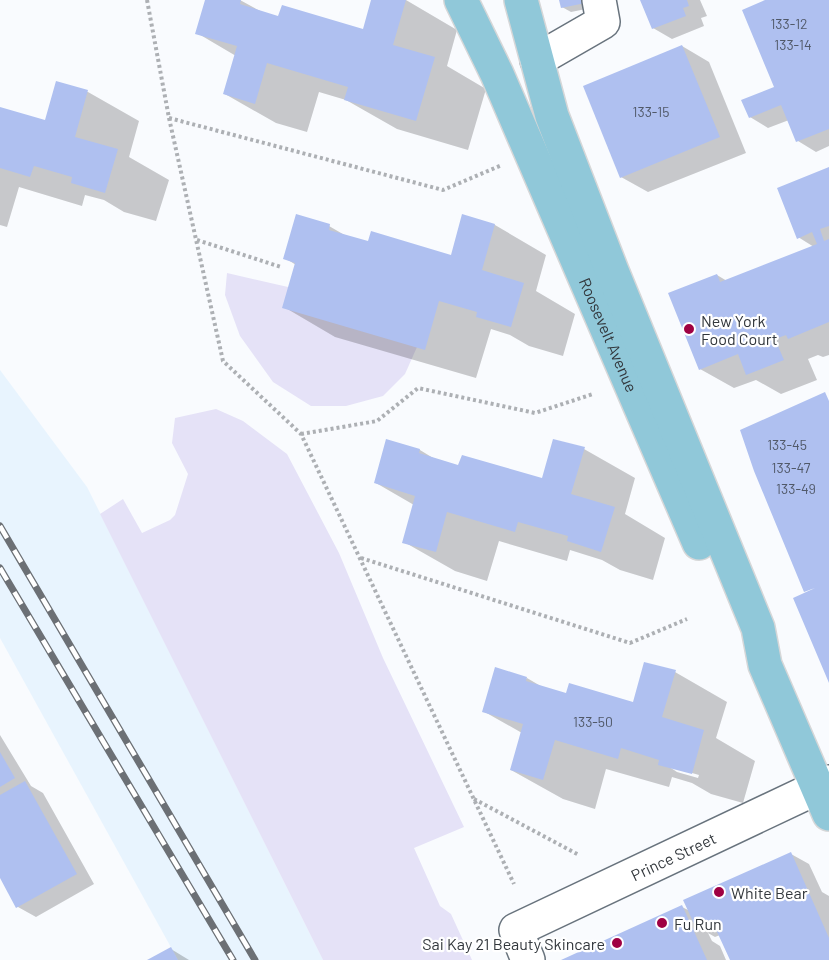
<svg xmlns="http://www.w3.org/2000/svg" width="829" height="960" viewBox="0 0 829 960" font-family="Barlow,sans-serif">
<style>
.built{fill:#e8f4fe}
.green{fill:#e5e2f7}
.shadow{fill:#0003;fill-rule:evenodd}
.building{fill:#afc0f0}
.lines{fill:none;stroke-linecap:round;stroke-linejoin:round}
.minor-casing{stroke:#68737d;stroke-width:36}
.major-casing{stroke:#d6d7d8;stroke-width:36}
.path{stroke:#adb0b4;stroke-width:4;stroke-dasharray:3 3;stroke-linecap:butt}
.minor{stroke:#fff;stroke-width:33}
.major{stroke:#90c8d9;stroke-width:33}
.rail-casing{stroke:#6c7075;stroke-width:7}
.rail{stroke:#fff;stroke-width:4.5;stroke-dasharray:14;stroke-linecap:butt}
.poi-dot{fill:#9f0143;stroke:#fff;stroke-width:2}
.labels{text-anchor:middle;dominant-baseline:central;stroke-width:4.5;stroke-linejoin:round;paint-order:stroke}
.number-label{font-size:14px;fill:#515969}
.poi-label{font-size:16px;fill:#32373c;stroke:#fff;text-anchor:start}
.street-label{font-size:16px;fill:#32373c;stroke:#fff}
</style>
<rect width="100%" height="100%" fill="#f9fbfe"/>
<polygon class="built" points="0,370 87,487 323,960 178,960 0,638"/>
<g class="green">
<polygon points="227,273 288,287 417,347 405,374 383,396 346,406 311,406 273,382 240,336 225,295"/>
<polygon points="216,409 243,421 287,454 339,553 383,658 464,827 414,848 440,906 451,914 472,960 323,960 100,514 123,499 142,533 170,520 175,515 188,474 172,443 175,418"/>
</g>
<g class="shadow">
<polygon points="206,0 240,0 262,12 279,18 364,31 372,0 406,0 457,30 447,66 486,89 468,150 397,129 346,100 319,92 307,132 276,123 225,94 236,56 197,33"/>
<polygon points="561,0 601,6 571,12 562,7"/>
<polygon points="642,0 700,0 707,16 701,18 704,26 672,39 653,28"/>
<polygon points="769,0 829,0 829,146 816,152 798,141 789,120 768,128 750,117 775,87"/>
<polygon points="682,46 709,62 746,153 648,192 621,177"/>
<polygon points="57,83 88,92 139,121 129,157 169,180 156,221 124,212 104,200 85,195 82,206 19,187 7,227 0,225 0,109 46,122"/>
<polygon points="829,169 829,355 823,357 818,355 808,359 817,380 781,394 756,380 734,388 700,369 717,275 727,281 814,247 798,237"/>
<polygon points="463,216 495,225 546,255 536,291 575,314 563,356 529,346 510,335 491,329 476,378 335,337 284,307 296,265 285,258 329,226 348,237 369,243 452,256"/>
<polygon points="387,441 420,450 438,461 459,467 543,480 584,449 635,478 625,514 665,538 653,580 620,570 602,560 570,550 567,561 499,541 487,581 455,571 404,542 414,505 376,483"/>
<path d="M675 672 727 702 716 738 755 761 743 803 711 794 692 783 672 777 669 787 606 769 595 809 563 799 511 770 522 733 483 711 527 678 544 688 567 695 634 703ZM671 767 699 775 698 778 677 772 671 768Z"/>
<polygon points="0,735 31,786 43,793 94,884 36,917 18,907 0,875"/>
<polygon points="791,854 809,864 822,892 829,896 829,960 731,960 720,935 715,937 708,933 712,941 720,946 726,960 564,960 682,907 690,911"/>
<polygon points="171,949 189,960 150,960"/>
</g>
<g class="building">
<polygon points="205,0 241,0 240,4 278,16 282,5 363,29 371,0 406,0 393,45 435,57 416,121 344,100 348,87 267,63 255,104 223,94 237,46 195,34"/>
<polygon points="559,0 595,0 595,1 561,8"/>
<polygon points="640,0 687,0 689,6 683,8 686,16 652,29"/>
<polygon points="765,0 829,0 829,129 796,142 781,105 749,118 741,100 774,87 742,10"/>
<polygon points="682,45 720,137 620,178 583,86"/>
<polygon points="56,81 88,90 75,137 118,149 105,193 71,183 72,177 34,166 30,177 0,168 0,107 45,120"/>
<polygon points="829,167 829,226 820,229 824,241 829,239 829,322 788,339 786,335 775,339 784,360 746,375 738,354 699,370 668,293 717,274 720,282 817,244 812,232 797,239 777,188"/>
<polygon points="296,214 330,224 329,230 368,241 371,231 451,255 462,214 495,224 482,270 524,283 511,327 476,317 477,312 439,301 425,350 282,308 295,263 283,259"/>
<polygon points="825,392 829,401 829,683 793,598 815,588 804,592 754,471 740,430"/>
<polygon points="386,439 420,449 419,453 458,465 462,455 542,478 553,439 585,447 571,494 615,507 601,552 567,541 568,536 518,522 515,532 447,512 436,552 402,543 415,496 374,483"/>
<polygon points="644,662 676,670 662,717 704,730 692,774 658,765 659,760 621,748 618,759 555,740 543,780 510,770 523,724 482,712 495,667 527,677 526,681 566,693 569,683 633,702"/>
<polygon points="0,752 15,778 0,787"/>
<polygon points="25,781 77,874 16,908 0,878 0,795"/>
<polygon points="791,852 829,938 829,960 730,960 712,921 696,928 683,900"/>
<polygon points="682,905 707,960 561,960"/>
<polygon points="171,947 178,960 147,960"/>
</g>
<g class="lines">
<g class="minor-casing">
<g id="minor">
<polyline points="537,60 603,22 599,0"/>
<path id="s1" d="M528 960 516 930 829 782"/>
</g>
</g>
<g class="major-casing">
<g id="major">
<path id="s2" d="M461 0 497 74 699 543"/>
<polyline points="521,0 552,116 612,271 758,628 765,665 829,814"/>
</g>
</g>
<g class="path">
<polyline points="147,0 169,118 223,361 301,434 514,884"/>
<polyline points="169,118 443,190 502,165"/>
<polyline points="197,240 281,267"/>
<polyline points="301,434 377,421 418,388 535,413 593,394"/>
<polyline points="361,558 630,643 687,619"/>
<polyline points="474,799 579,855"/>
</g>
<use href="#minor" class="minor"/>
<use href="#major" class="major"/>
<g class="rail-casing">
<g id="rail">
<polyline points="0,526 255,960"/>
<polyline points="0,568 233,960"/>
</g>
</g>
<use href="#rail" class="rail"/>
</g>
<g class="poi-dot">
<circle cx="689" cy="329" r="6"/>
<circle cx="719" cy="892" r="6"/>
<circle cx="662" cy="923" r="6"/>
<circle cx="617" cy="943" r="6"/>
</g>
<g class="labels">
<g class="number-label">
<text x="789" y="23">133-12</text>
<text x="793" y="44">133-14</text>
<text x="651" y="111">133-15</text>
<text x="787" y="444">133-45</text>
<text x="791" y="467">133-47</text>
<text x="796" y="488">133-49</text>
<text x="593" y="721">133-50</text>
</g>
<g class="poi-label">
<text x="701" y="320">New York<tspan x="701" dy="18">Food Court</tspan></text>
<text x="731" y="892">White Bear</text>
<text x="674" y="923">Fu Run</text>
<text x="605" y="943" text-anchor="end">Sai Kay 21 Beauty Skincare</text>
</g>
<g class="street-label">
<text stroke="none"><textPath href="#s2" startOffset="366">Roosevelt Avenue</textPath></text>
<text stroke="none"><textPath href="#s1" startOffset="206">Prince Street</textPath></text>
</g>
</g>
</svg>
